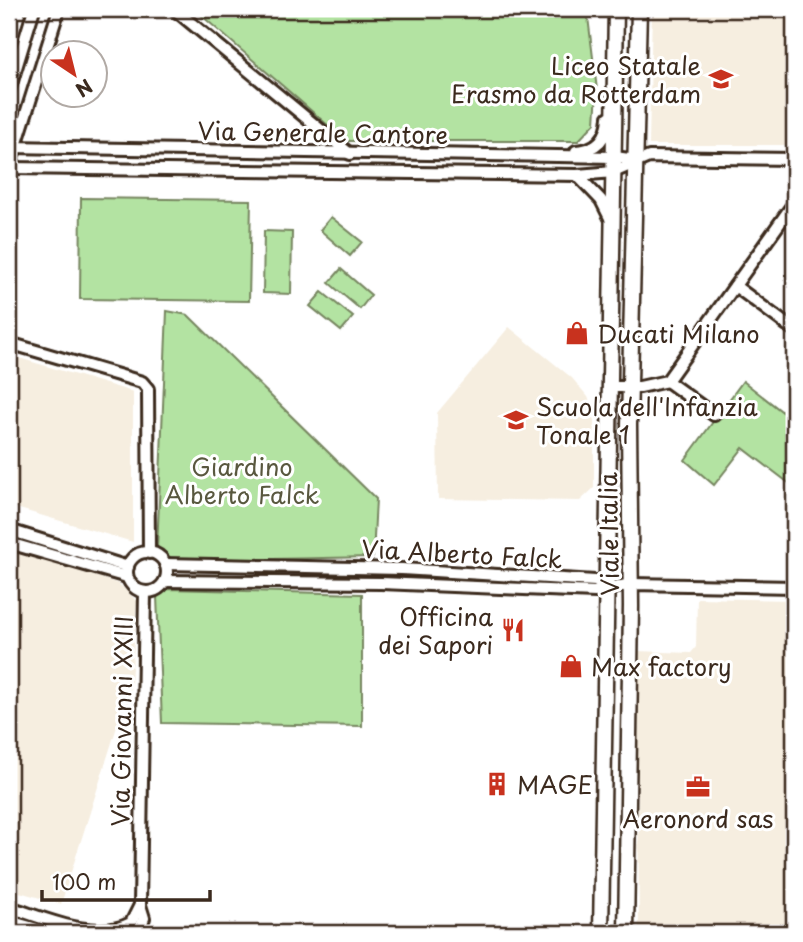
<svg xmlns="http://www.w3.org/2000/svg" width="803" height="942" viewBox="0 0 803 942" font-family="'Playpen Sans',sans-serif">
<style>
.built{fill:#f6eee0}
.green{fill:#b3e3a2;stroke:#778660;stroke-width:2}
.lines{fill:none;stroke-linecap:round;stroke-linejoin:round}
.minor-casing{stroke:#3b2a1e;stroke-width:16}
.major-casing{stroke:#3b2a1e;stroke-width:19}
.minor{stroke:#fff;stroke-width:10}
.major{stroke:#fff;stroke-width:14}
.labels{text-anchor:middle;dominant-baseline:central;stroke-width:6;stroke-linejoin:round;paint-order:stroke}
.poi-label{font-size:24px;fill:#3b2a1e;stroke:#fff;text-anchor:start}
.street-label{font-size:24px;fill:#3b2a1e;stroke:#fff}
.park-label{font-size:24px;fill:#59583f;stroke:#fff}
</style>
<rect width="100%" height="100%" fill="#fff"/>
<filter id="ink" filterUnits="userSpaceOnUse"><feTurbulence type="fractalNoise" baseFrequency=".0143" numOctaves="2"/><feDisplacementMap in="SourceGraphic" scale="14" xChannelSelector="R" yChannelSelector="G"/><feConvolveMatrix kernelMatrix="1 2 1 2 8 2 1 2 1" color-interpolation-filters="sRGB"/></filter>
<g filter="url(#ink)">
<g class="built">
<polygon points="652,9 782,9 792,14 792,145 649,145"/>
<polygon points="509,327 572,378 588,397 594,411 594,488 580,501 438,499 437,413"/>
<polygon points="9,355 133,392 133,542 9,506"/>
<polygon points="9,547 119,584 137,601 129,708 120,717 61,904 9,889"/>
<polygon points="697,598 794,600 794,933 639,933 637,651 691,653 696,647"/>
</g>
<g class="green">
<polygon points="194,9 587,9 597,90 595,123 578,141 346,141"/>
<polygon points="81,198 251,200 249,301 80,299"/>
<polygon points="331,217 362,242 350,256 320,230"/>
<polygon points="264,231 292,232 291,294 263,293"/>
<polygon points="341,269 371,295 360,309 329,283"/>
<polygon points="322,292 353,317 341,331 310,306"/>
<polygon points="167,311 188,315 376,499 373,557 171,561 157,549"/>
<polygon points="743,381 794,421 794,487 743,448 714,485 685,460"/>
<polygon points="168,589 362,594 362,726 162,723 157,596"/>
</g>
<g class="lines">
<g class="minor-casing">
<g id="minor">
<polyline points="174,9 350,154"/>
<polyline points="9,91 34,9"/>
<polyline points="9,147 615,157 636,160"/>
<path d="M576 151C597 150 608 138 609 117"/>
<polyline points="9,168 577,175 614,172 649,157 794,159"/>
<polyline points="9,168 59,9"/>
<polyline points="577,175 601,200 611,220"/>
<polyline points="735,286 794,330"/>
<polyline points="9,343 142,382 148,389 149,553"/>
<polyline points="667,381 714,415"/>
<polyline points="610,387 640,387 667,381 794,203"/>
<polyline points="9,530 128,567"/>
<polyline points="9,543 127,577"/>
<circle cx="147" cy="572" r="20"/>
<polyline points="165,564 402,569 595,581 607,588"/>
<polyline points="165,581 381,583 595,592 631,584 794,587"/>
<path d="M9 907C45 918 95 942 131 923L140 905"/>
<polyline points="9,921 51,933"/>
<polyline points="138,933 144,918 140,905 145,592"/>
</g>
</g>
<g class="major-casing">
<g id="major">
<polyline points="601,933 616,9"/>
<polyline points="626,933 631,606 629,425 639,9"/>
</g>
</g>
<use href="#minor" class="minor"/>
<use href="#major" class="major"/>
</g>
</g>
<defs>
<g id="school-bare" transform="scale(1.89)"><path d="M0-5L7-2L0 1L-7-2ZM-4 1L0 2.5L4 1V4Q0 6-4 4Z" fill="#c8321e" stroke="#fff" stroke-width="2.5" paint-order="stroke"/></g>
<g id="shop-bare" transform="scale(1.89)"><path d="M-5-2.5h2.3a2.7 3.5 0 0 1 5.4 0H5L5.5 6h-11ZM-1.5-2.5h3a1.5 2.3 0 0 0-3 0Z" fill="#c8321e" stroke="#fff" stroke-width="2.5" paint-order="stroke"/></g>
<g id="restaurant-bare" transform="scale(1.89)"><path d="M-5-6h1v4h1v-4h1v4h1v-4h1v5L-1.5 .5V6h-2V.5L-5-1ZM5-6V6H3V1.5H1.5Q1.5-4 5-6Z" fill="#c8321e" stroke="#fff" stroke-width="2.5" paint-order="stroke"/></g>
<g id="building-bare" transform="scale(1.89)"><path d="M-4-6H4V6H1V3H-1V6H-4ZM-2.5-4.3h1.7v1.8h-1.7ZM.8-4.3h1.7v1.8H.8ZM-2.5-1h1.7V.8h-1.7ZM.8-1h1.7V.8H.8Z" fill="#c8321e" stroke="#fff" stroke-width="2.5" paint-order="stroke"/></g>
<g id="office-bare" transform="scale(1.89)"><path d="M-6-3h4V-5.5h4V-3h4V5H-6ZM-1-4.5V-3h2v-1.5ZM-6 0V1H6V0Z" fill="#c8321e" stroke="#fff" stroke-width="2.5" paint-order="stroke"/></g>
</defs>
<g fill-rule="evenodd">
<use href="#school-bare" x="721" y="79"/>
<use href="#shop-bare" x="577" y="333"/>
<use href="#school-bare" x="516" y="420"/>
<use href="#restaurant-bare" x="513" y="630"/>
<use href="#shop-bare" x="571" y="666"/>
<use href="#building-bare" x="497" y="784"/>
<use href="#office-bare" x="698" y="787"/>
</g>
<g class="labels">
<g class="poi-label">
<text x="701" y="65" text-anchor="end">Liceo Statale<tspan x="701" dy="28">Erasmo da Rotterdam</tspan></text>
<text x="597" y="333">Ducati Milano</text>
<text x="536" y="406">Scuola dell'Infanzia<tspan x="536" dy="28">Tonale 1</tspan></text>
<text x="493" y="616" text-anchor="end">Officina<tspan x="493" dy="28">dei Sapori</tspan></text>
<text x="591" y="666">Max factory</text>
<text x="517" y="784">MAGE</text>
<text x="698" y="818" text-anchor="middle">Aeronord sas</text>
</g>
<g class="street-label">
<text transform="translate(323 132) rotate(1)">Via Generale Cantore</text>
<text transform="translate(608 534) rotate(-91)">Viale Italia</text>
<text transform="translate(462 553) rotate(3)">Via Alberto Falck</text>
<text transform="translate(121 721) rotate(-89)">Via Giovanni XXIII</text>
</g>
<g class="park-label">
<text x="242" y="466">Giardino<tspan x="242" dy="28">Alberto Falck</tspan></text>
</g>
</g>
<rect width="803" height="942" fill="none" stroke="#fff" stroke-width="35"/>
<rect x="18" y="18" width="768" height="907" fill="none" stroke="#3b2a1e" stroke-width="2.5" filter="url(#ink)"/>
<g transform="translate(74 74) rotate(145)"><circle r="33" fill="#ffffff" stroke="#b1aaa5" stroke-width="2"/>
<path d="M0-5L12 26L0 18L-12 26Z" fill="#c8321e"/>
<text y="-10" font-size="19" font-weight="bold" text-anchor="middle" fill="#3b2a1e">N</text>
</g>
<path d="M42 890v10h168v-10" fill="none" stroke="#3b2a1e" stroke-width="3.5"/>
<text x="52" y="890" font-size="21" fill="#3b2a1e" stroke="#ffffff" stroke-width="5" paint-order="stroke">100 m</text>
</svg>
